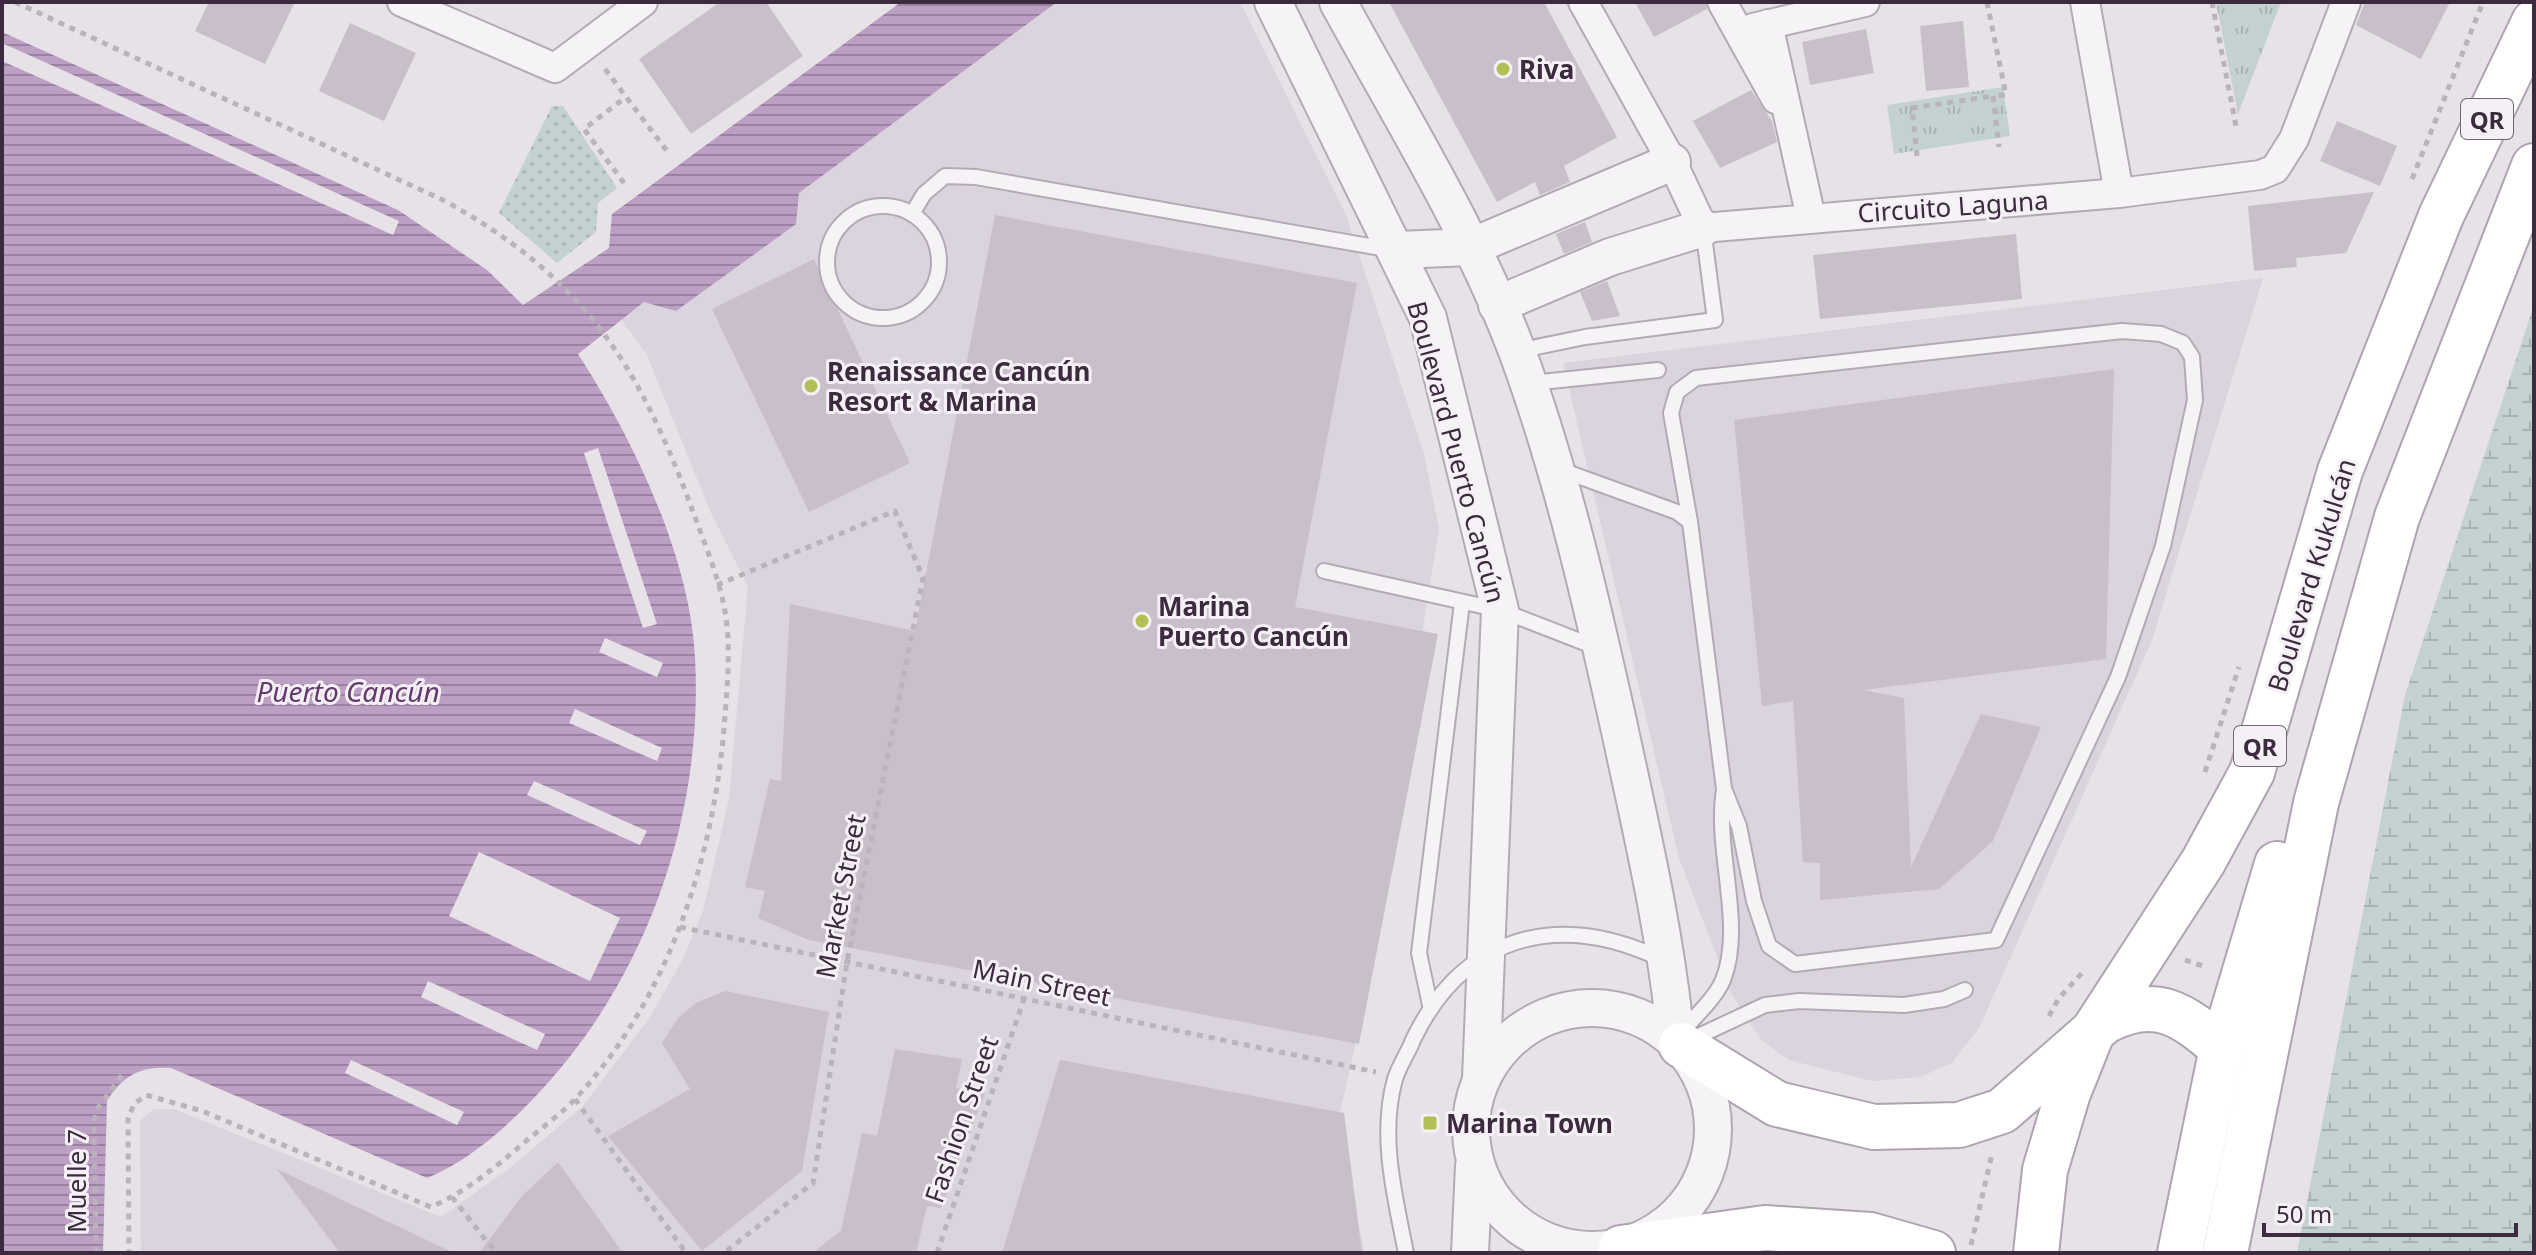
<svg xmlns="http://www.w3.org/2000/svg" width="2536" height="1255" viewBox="0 0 2536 1255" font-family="'Noto Sans',sans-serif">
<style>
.built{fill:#dbd3dd}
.grass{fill:url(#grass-tufts)}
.wetland{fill:url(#wetland-marsh)}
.garden{fill:url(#garden-dots)}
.water{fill:url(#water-rules)}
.pier{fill:#e7e1e8}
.building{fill:#c9bfca}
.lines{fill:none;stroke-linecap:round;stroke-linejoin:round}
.service-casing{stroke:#b4aab5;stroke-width:18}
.minor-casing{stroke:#b4aab5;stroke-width:32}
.tertiary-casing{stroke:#b4aab5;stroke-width:40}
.primary-casing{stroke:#b0a2b2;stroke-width:48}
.path{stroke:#bab3bc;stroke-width:5;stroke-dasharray:6 6;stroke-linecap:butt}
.service{stroke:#f6f3f7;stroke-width:14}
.minor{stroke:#f6f3f7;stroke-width:28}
.tertiary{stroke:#f6f3f7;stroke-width:36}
.primary{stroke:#fff;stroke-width:44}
.poi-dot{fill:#b3be55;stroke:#f5f0f6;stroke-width:3}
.labels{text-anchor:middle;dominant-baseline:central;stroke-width:6;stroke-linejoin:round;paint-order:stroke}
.shield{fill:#f5f0f6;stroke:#746675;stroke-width:2}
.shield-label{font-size:24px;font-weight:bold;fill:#3c2b3e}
.poi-label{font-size:26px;font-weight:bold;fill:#3c2b3e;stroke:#f5f0f6;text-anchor:start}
.street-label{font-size:26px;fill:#3c2b3e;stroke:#f5f0f6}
.water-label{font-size:28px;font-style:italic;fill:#633a6d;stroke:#f5f0f6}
</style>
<defs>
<pattern id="grass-tufts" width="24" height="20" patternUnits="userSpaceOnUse" patternTransform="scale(2)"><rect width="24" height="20" fill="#c3d1d1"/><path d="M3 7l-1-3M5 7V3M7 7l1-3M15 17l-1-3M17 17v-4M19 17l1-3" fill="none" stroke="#a8b4b4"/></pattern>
<pattern id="wetland-marsh" width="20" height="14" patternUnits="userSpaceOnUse" patternTransform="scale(2)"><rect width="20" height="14" fill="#c3d1d1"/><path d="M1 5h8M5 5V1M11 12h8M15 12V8" fill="none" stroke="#a8b4b4"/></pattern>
<pattern id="garden-dots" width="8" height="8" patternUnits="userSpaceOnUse" patternTransform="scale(2)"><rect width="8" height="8" fill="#c3d1d1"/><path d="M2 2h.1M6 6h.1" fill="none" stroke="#a8b4b4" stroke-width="1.8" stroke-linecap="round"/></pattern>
<pattern id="water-rules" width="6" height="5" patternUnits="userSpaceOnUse" patternTransform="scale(2)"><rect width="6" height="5" fill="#bca0c4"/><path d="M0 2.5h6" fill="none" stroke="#9a83a1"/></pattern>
</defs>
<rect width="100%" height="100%" fill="#e7e1e8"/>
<g class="built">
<polygon points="1057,2 1240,2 1346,215 1424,454 1439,529 1355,1046 1339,1117 1364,1253 141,1253 140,1121 154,1109 174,1109 441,1217 507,1170 582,1107 650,1017 682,961 703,911 729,799 748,586 711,513 647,355 621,319 799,193"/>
<polygon points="2263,278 2152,640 1979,1028 1952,1063 1920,1077 1872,1081 1789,1060 1761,1040 1731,993 1679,858 1563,363"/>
</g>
<g class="grass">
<polygon points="2216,2 2281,2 2238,114"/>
<polygon points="2003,87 2010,136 1894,154 1887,105"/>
</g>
<polygon class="wetland" points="2534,305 2534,1253 2297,1253 2405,695"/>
<polygon class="garden" points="552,106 563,106 617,188 598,203 596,232 557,263 499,213"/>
<path class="water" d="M901 2H1057L799 193 796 224 676 311 644 302 578 354C632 437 690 556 695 657 704 818 645 983 533 1099 502 1131 468 1161 427 1178L171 1068C141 1066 123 1075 107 1101L103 1253H2V32L398 210 487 270 523 305 609 248 612 214Z"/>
<g class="pier">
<polygon points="2,43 399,221 393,235 2,61"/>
<polygon points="598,448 657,624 643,628 584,453"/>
<polygon points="605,638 663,663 657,677 599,652"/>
<polygon points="575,709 662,748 657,761 569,723"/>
<polygon points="534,781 647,831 640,845 527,795"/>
<polygon points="479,852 620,918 590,981 449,916"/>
<polygon points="428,981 545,1034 537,1050 421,997"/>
<polygon points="351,1060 464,1112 457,1125 345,1073"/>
</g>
<g class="building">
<polygon points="209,2 295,2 265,64 195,31"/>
<polygon points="720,2 766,2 803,56 691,134 639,59"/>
<polygon points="1389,2 1544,2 1617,137 1564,166 1570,182 1540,195 1535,182 1497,202"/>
<polygon points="1635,2 1705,2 1707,9 1654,37"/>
<polygon points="2365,2 2450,2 2421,59 2356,25"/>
<polygon points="1963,21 1969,87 1926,91 1920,26"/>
<polygon points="350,23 416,53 384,121 319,91"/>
<polygon points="1866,29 1874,73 1810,85 1802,42"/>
<polygon points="1751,90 1772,121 1777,142 1720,168 1693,121"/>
<polygon points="2337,121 2397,146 2380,186 2320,161"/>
<polygon points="2374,192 2346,253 2296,258 2297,267 2254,271 2248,206"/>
<polygon points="995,215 1357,283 1295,607 1438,634 1359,1044 809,940 758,918 765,891 745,887 770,779 781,781 790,604 915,631"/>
<polygon points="1585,222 1592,242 1564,254 1556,234"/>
<polygon points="2016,234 2022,299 1820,319 1813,255"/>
<polygon points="814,259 910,463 809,512 712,309"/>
<polygon points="1607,281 1620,316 1592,321 1580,292"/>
<polygon points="2114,369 2106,659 1863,690 1904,698 1911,867 1981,714 2041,727 1993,841 1939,889 1820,900 1820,863 1803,862 1793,701 1762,706 1734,420"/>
<polygon points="725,991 829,1012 802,1171 702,1251 608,1136 690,1089 662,1043 678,1018 696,1003"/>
<polygon points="895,1049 962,1059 956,1088 985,1093 941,1208 927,1206 916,1253 812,1253 841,1231 862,1133 877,1136"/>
<polygon points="1060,1060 1344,1113 1362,1253 1002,1253"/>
<polygon points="558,1162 623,1253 479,1253 522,1196"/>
<polygon points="277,1169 454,1253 340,1253"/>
</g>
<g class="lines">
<g class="service-casing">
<g id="service">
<circle cx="883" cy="262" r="56"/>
<polyline points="912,214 924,194 945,176 976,177 1392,250"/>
<polyline points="1517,351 1585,337 1715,320 1703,228"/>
<polyline points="1531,383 1658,370"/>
<polyline points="1561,470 1677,512 1690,522 1724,789 1739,826 1754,901 1769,946 1795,964 1996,940 2118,677 2163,546 2195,400 2192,357 2183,343 2161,334 2122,331 1696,378 1677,392 1671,413 1690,522"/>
<polyline points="1324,571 1500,610 1598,648"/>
<polyline points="1430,1005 1419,953 1462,603"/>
<path d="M1681 1033C1694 1017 1715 999 1723 980 1745 924 1714 850 1724 790"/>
<polyline points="1688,1041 1765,1005 1799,1001 1904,1005 1944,999 1965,990"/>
<path d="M1406 1253C1395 1197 1379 1136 1395 1079 1399 1066 1408 1053 1413 1040 1463 935 1558 910 1661 959"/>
</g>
</g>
<g class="minor-casing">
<g id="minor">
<polyline points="402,2 555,68 643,2"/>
<polyline points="1583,2 1672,162 1703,228 2119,193 2260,175 2275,169 2294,139 2346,2"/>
<polyline points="1722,2 1776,99"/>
<polyline points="2085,2 2119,193"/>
<polyline points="1768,24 1811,218"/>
<polyline points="1753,28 1865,2"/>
</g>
</g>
<g class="tertiary-casing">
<g id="tertiary">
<polyline points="1273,2 1428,318 1500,610 1481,1079"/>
<path d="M1338 2C1400 116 1471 229 1517 351 1562 473 1592 604 1620 731 1642 833 1666 935 1676 1040"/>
<polyline points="1397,250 1471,247 1672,162"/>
<polyline points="1497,305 1610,257 1703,228"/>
<circle cx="1592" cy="1129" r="121"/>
<polyline points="1470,1253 1474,1166"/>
</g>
</g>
<g class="primary-casing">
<g id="primary">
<path d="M1681 1045 1777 1104 1874 1127 1959 1125 2002 1111 2105 1021C2157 995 2182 1014 2222 1048"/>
<polyline points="1621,1248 1765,1228 1870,1235 1933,1253"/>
<polyline points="2036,1253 2045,1170 2068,1093 2092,1033 2203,862 2252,772 2340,471 2441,216 2534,22"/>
<polyline points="2180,1253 2222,1048 2277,864"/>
<polyline points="2225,1253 2316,803 2397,517 2534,166"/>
</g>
</g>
<g class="path">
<path d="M15 2 445 201C580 276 636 359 689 501 701 535 717 571 724 606 732 645 727 688 724 728 713 860 668 998 577 1097 562 1113 543 1127 526 1141 496 1167 467 1191 431 1207L202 1111 146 1095 134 1104 128 1119 129 1253"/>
<polyline points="1987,2 2006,95 1993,96 1999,147"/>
<polyline points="2212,2 2237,131"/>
<polyline points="605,69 667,151"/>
<polyline points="1917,156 1912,108 1993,96"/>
<polyline points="2412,179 2483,2"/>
<polyline points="624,183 584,129 626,97"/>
<polyline points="717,585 895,511 923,578 847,962 813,1183 724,1253"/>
<polyline points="2205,772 2239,667"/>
<polyline points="680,927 1376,1072"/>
<polyline points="2185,960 2206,967"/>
<polyline points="2049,1016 2059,998 2082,973"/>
<polyline points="575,1099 686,1253"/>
<polyline points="452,1197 496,1253"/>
<polyline points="1971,1245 1992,1154"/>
<polyline points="96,1253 94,1121 98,1108 125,1071"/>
<polyline points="937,1253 1024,999"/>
</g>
<use href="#service" class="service"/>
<use href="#minor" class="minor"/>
<use href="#tertiary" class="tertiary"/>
<use href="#primary" class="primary"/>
</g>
<g class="poi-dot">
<circle cx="1503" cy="69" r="8"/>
<circle cx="811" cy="386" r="8"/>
<circle cx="1142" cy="621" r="8"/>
<rect x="1422" y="1115" width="16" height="16" rx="4"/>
</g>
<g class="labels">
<g class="shield">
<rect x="2461" y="99" width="52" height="40" rx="6"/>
<rect x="2234" y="726" width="52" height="40" rx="6"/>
</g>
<g class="shield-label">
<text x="2487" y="119">QR</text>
<text x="2260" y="746">QR</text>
</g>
<g class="poi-label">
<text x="1519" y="69">Riva</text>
<text x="827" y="371">Renaissance Cancún<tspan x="827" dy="30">Resort &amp; Marina</tspan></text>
<text x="1158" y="606">Marina<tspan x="1158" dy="30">Puerto Cancún</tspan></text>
<text x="1446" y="1123">Marina Town</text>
</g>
<g class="street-label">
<text transform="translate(1953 206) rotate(-4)">Circuito Laguna</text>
<text transform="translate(1457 452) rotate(75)">Boulevard Puerto Cancún</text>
<text transform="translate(2311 575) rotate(-73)">Boulevard Kukulcán</text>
<text transform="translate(840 896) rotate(-79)">Market Street</text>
<text transform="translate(1042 982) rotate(12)">Main Street</text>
<text transform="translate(961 1119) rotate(-71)">Fashion Street</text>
<text transform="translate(76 1181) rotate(-90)">Muelle 7</text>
</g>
<g class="water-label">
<text x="348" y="691">Puerto Cancún</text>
</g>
</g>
<rect width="2536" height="1255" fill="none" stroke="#3c2b3e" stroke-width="8"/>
<path d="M2264 1223v12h252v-12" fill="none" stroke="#3c2b3e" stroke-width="4"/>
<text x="2276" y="1223" font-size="24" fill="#3c2b3e" stroke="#f5f0f6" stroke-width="6" paint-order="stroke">50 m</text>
</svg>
